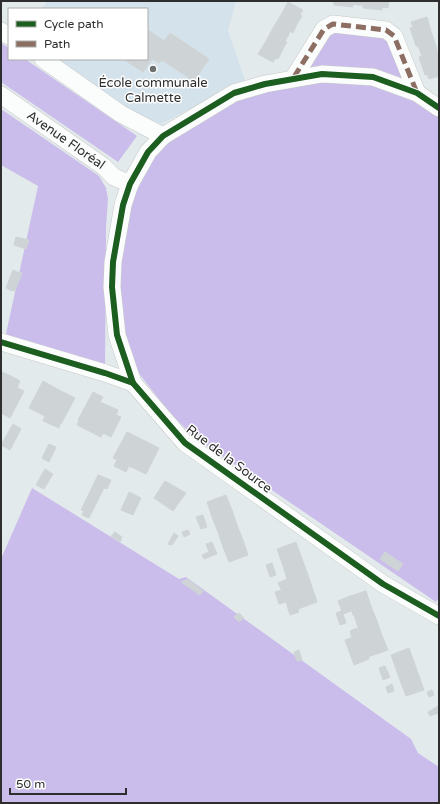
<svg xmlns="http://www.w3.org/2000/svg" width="440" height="804" viewBox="0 0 440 804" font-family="'Varela Round',sans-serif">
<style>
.education{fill:#d4e2eb}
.green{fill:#cbbdeb}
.building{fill:#ced3d5;stroke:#cfd5d7}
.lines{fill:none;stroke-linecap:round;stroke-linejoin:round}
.street-casing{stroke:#c6c8c7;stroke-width:18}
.street{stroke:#fbfcfc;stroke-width:17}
.quiet{stroke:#8d6e63;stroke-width:5;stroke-dasharray:10 5;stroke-linecap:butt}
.cycleway-casing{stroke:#fff;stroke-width:8}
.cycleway{stroke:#1b5e20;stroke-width:6}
.poi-dot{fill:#6d7070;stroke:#fff;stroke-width:1.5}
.labels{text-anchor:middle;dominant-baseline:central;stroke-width:3;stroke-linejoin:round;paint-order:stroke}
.poi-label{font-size:13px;fill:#2e2e2e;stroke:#fff}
.street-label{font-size:13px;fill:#2e2e2e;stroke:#fff}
</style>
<rect width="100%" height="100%" fill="#e3eaec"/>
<polygon class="education" points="48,1 236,1 228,31 245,80 161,124 132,111 51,59 147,59 147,9 41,9"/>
<g class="green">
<polygon points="324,29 386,30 417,93 439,108 439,598 436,602 194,437 170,413 126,357 113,262 148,152 234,93 294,77"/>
<polygon points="1,43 9,48 9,59 25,59 137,136 118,162 1,82"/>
<polygon points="1,109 99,176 106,188 108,199 106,227 105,373 4,343 38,186 1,165"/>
<polygon points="32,488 179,579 186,577 411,739 418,753 439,767 439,803 1,803 1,559"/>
</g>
<g class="building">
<polygon points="328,1 343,1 343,6 334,5 334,2"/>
<polygon points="343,1 359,1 358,5 353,4 353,7 343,6"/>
<polygon points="359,1 374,1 373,9 363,8 363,5 358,5"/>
<polygon points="374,1 389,1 388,8 382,7 382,10 373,9"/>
<polygon points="288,2 303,10 300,15 302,16 297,24 281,15"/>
<polygon points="281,15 297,24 293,33 290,31 288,36 273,28"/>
<polygon points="427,17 431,31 413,37 410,28 413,27 411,22"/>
<polygon points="273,28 288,36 285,41 287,42 282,51 266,41"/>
<polygon points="147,29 164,41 170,33 209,59 194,81 162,60 159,63 152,59 143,72 123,59 147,59"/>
<polygon points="431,31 436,46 420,51 418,46 416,46 413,37"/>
<polygon points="266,41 282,51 278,59 276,58 273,62 258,54"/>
<polygon points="436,46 439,60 422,66 419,57 422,56 420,51"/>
<polygon points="439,60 439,76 429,79 427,74 425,75 422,66"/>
<polygon points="16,237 29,240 26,249 14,245"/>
<polygon points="13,270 17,272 10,290 6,288"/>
<polygon points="17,272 22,273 15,291 10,290"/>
<polygon points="2,372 11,376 1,395 1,374"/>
<polygon points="11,376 20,381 17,388 24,391 10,418 1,413 1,395"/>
<polygon points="43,381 59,390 45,416 29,408"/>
<polygon points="59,390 75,398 61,424 45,416"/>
<polygon points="93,392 103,397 100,402 118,410 116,415 121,417 111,437 78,420"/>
<polygon points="45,416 60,424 59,428 43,421"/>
<polygon points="79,420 103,433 101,437 77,425"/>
<polygon points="13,424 21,429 10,450 1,445"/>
<polygon points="127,432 143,440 129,466 113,458"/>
<polygon points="143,440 159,448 146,474 129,466"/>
<polygon points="49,444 56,447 49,462 42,458"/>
<polygon points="117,460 129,466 126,472 114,466"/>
<polygon points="45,469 53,474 44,489 36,485"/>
<polygon points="98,475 111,480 107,489 104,488 89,518 82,515 84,511 81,510"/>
<polygon points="165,481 186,493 173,511 154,498"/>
<polygon points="129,492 141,498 133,515 121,510"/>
<polygon points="226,495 232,510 212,517 207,502"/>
<polygon points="232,510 237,525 218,532 212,517"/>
<polygon points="203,515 207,527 201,529 196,517"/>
<polygon points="237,525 243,540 223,547 218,532"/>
<polygon points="188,530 190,534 184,537 182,532"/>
<polygon points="115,532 122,537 120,542 111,536"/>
<polygon points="174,533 178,536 172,545 168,544"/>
<polygon points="243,540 248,555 229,562 223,547"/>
<polygon points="212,542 217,554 204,559 202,555 209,552 206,544"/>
<polygon points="296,542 301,556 282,563 277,549"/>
<polygon points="385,552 403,564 398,571 380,559"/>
<polygon points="301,556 307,572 287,579 282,563"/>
<polygon points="272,563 276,575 270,577 266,565"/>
<polygon points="307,572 312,587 293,594 287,579"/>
<polygon points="188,579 203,591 200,595 181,582"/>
<polygon points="287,579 299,612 290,615 286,602 279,604 275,592 282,590 284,595 289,594 285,580"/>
<polygon points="285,580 289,594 284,595 278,583"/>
<polygon points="312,587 317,602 298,609 293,594"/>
<polygon points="366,591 372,609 353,615 347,597"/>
<polygon points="347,597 351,611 343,614 338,601"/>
<polygon points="372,609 377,621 358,627 354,615"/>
<polygon points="342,611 346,623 340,625 336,613"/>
<polygon points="239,613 244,618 239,622 234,617"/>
<polygon points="377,621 381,633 362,640 358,627"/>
<polygon points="357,628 362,640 353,643 350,631"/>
<polygon points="381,633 388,650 368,657 361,640"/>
<polygon points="351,638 353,643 362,640 369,659 354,665 345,640"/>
<polygon points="409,648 414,662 396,669 391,655"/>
<polygon points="299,650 302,660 297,661 294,652"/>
<polygon points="414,662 419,676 401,683 396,669"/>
<polygon points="385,666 390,677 383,680 379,668"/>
<polygon points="419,676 424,690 406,696 401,683"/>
<polygon points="392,684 394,691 388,693 386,687"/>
<polygon points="432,690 434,695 429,697 427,692"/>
<polygon points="438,706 439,713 430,716 428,712"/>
</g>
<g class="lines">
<g class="street-casing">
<g id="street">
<polyline points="1,31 9,36"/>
<polyline points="43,59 121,114 163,136"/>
<polyline points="294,77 324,29 333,24 386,30 394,36 417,93"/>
<path id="s1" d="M1 95 103 166 114 177 130 184"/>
<polyline points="1,342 105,373 133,383 185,443 383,584 439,616"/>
<polyline points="133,383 117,335 112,287 113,262 123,205 130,184 148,152 163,136 234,93 265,84 322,74 373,77 417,93 439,108"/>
</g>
</g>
<use href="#street" class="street"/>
<polyline class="quiet" points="294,77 324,29 333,24 386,30 394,36 417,93"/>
<g class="cycleway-casing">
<g id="cycleway">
<polyline points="1,342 105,373 133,383 185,443 383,584 439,616"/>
<polyline points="133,383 117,335 112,287 113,262 123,205 130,184 148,152 163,136 234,93 265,84 322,74 373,77 417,93 439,108"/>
</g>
</g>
<use href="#cycleway" class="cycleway"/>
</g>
<circle class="poi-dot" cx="153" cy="69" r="4"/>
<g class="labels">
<g class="poi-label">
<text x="153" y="83">École communale<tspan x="153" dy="15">Calmette</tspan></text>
</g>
<g class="street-label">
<text stroke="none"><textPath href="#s1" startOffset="79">Avenue Floréal</textPath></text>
<text transform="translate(229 459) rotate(37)">Rue de la Source</text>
</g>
</g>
<rect width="440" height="804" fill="none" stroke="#2e2e2e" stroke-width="4"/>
<rect x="8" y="8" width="140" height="52" fill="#ffffff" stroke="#ababab"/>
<rect x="16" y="21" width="20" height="6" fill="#1b5e20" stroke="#ababab"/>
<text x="44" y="28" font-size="12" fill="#2e2e2e">Cycle path</text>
<rect x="16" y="41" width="20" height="6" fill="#8d6e63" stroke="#ababab"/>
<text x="44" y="48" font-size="12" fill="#2e2e2e">Path</text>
<path d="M10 788v6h116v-6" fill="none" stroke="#2e2e2e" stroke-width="2"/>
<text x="16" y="788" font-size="12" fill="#2e2e2e" stroke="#ffffff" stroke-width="3" paint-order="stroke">50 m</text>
</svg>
